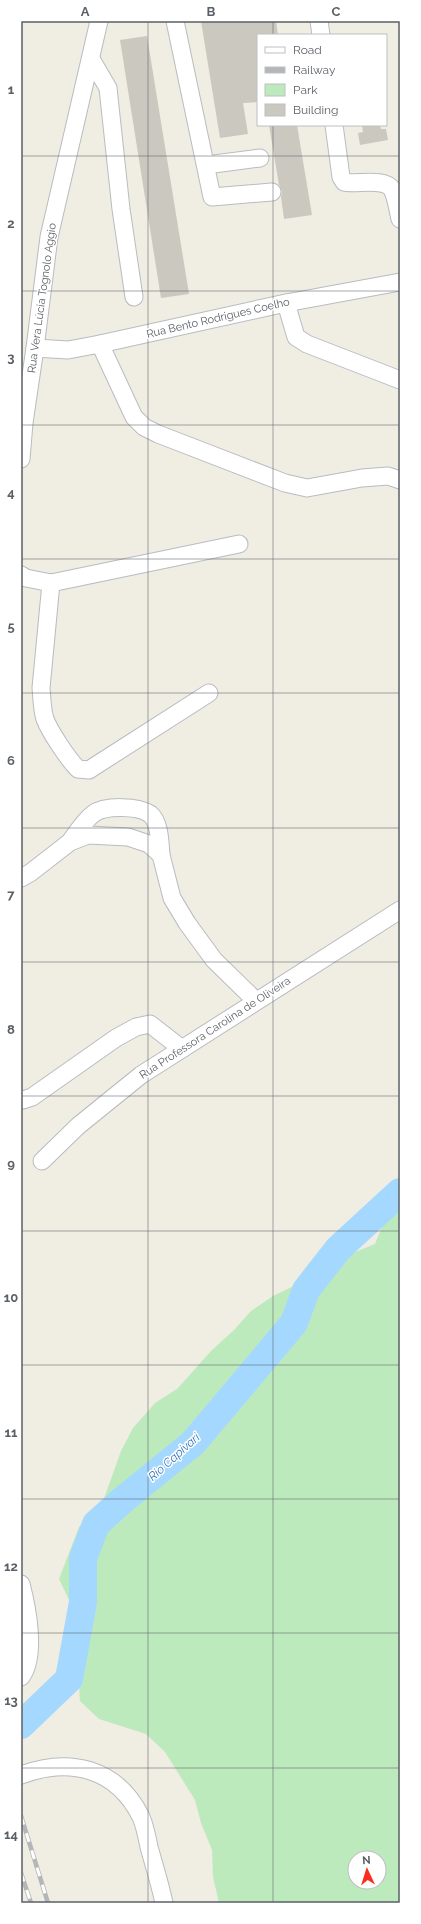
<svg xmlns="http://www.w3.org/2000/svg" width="421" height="1924" viewBox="0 0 421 1924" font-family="Raleway,sans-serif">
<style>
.green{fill:#bdeabd;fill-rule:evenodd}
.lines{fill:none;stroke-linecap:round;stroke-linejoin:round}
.river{stroke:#a4d8ff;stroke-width:28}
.building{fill:#cbc8c0}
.minor-casing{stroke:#b8bcc1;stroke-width:19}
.minor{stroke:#fff;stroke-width:17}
.rail-casing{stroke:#b5b6b7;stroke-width:4.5}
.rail{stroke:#fff;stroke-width:3;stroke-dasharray:9;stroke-linecap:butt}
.grid{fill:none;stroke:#5b6066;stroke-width:1;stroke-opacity:0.55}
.labels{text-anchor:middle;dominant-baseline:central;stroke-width:3;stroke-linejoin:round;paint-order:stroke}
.street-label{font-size:11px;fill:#5b6066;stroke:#fff}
.water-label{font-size:12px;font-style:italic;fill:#3578bd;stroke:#fff}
.neatline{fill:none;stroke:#5b6066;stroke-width:1.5}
.grid-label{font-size:13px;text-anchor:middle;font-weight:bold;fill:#5b6066}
</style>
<rect width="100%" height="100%" fill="#f0ede3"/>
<path class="green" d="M400 1198V1903H219L213 1877 212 1850 201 1823 195 1800 165 1752 146 1734 99 1719 80 1701 76 1642 82 1624 80 1623 59 1579 79 1527 101 1507 121 1451 133 1428 155 1403 177 1389 212 1350 234 1330 251 1311 273 1296 304 1281 335 1260 375 1244 388 1212ZM355 1858H379V1882H355Z"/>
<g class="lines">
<polyline class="river" points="21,1725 69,1679 83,1602 83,1558 96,1524 124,1499 193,1443 294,1323 306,1290 338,1249 400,1192"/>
</g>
<g class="building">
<polygon points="201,21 276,21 278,35 258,35 258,102 243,103 248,134 220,138"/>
<polygon points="147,36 189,294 161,298 120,40"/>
<polygon points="269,125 297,125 312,215 284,219 281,197 282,191 279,185"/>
<polygon points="362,125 380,125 381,129 386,129 388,140 360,145 358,133 363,132"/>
</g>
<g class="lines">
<g class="minor-casing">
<g id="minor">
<polyline points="175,21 212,197 272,192"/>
<polyline points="319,21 321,35"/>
<polyline points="91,59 108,88 121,209 134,297"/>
<path d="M334 125 341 177 344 182C356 185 384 177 392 189 396 197 398 210 400 219"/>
<polyline points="206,165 260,158"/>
<polyline points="286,303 296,337 307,344 400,380"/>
<polyline points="100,344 134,417 144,427 158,434 285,483 307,488 362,478 388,476 400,480"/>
<polyline points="35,348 68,350 100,344 286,303 400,282"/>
<polyline points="21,459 24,423 35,348 49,237 99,21"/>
<polyline points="21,575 26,578 51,583 239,544"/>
<path d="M51 583 41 688C42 698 42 710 45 719 50 732 68 759 78 769L89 770 95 766 209 693"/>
<path d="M70 842C77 832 84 821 93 814 105 805 138 806 150 814 160 822 160 843 161 855"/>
<polyline points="21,878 30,873 70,842 88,835 128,837 149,844 161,855 172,898 187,923 214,960 256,1001"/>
<polyline points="21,1099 23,1100 32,1097 116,1038 136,1027 150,1024 182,1049"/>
<polyline points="42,1161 78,1126 141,1075 400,910"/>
<path d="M21 1584C27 1607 37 1656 21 1677"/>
<path d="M21 1775C70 1757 117 1768 141 1817 145 1826 147 1837 149 1847 154 1865 160 1884 164 1903"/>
</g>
</g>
<use href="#minor" class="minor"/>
<g class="rail-casing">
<g id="rail">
<polyline points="21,1816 48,1903"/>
<polyline points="21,1873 31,1903"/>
</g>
</g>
<use href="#rail" class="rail"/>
</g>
<path class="grid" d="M148 21V1903M273 21V35M273 125V1903M21 156H400M21 291H400M21 425H400M21 559H400M21 693H400M21 828H400M21 962H400M21 1096H400M21 1231H400M21 1365H400M21 1499H400M21 1633H400M21 1768H400"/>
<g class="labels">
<g class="street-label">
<text transform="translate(42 298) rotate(-82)">Rua Vera Lúcia Tognolo Aggio</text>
<text transform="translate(218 318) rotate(-13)">Rua Bento Rodrigues Coelho</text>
<text transform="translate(215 1028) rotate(-33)">Rua Professora Carolina de Oliveira</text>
</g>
<g class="water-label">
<text transform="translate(174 1457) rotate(-42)">Rio Capivari</text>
</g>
</g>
<rect width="421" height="1924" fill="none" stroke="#ffffff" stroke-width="44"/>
<rect x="257" y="34" width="130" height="92" fill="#ffffff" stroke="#bdbfc2"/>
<rect x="265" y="47" width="20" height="6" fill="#ffffff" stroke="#bdbfc2"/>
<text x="293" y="54" font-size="12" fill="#5b6066">Road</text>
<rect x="265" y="67" width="20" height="6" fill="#b5b6b7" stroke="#bdbfc2"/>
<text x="293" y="74" font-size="12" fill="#5b6066">Railway</text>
<rect x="265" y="84" width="20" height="12" fill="#bdeabd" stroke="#bdbfc2"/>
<text x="293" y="94" font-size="12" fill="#5b6066">Park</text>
<rect x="265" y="104" width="20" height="12" fill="#cbc8c0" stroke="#bdbfc2"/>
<text x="293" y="114" font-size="12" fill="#5b6066">Building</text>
<g transform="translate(367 1870) rotate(356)"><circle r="19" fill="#ffffff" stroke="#bdbfc2"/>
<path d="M0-3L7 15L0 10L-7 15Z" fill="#fb2e1e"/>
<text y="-6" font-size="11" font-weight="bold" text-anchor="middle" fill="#5b6066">N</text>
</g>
<rect x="22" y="22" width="377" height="1880" class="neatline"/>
<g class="grid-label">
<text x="85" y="16">A</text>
<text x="211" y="16">B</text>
<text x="336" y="16">C</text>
<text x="11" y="94">1</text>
<text x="11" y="228">2</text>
<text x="11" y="362">3</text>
<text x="11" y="497">4</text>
<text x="11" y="631">5</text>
<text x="11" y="765">6</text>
<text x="11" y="899">7</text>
<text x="11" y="1034">8</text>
<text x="11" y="1168">9</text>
<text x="11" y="1302">10</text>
<text x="11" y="1437">11</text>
<text x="11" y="1571">12</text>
<text x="11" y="1705">13</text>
<text x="11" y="1839">14</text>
</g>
</svg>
